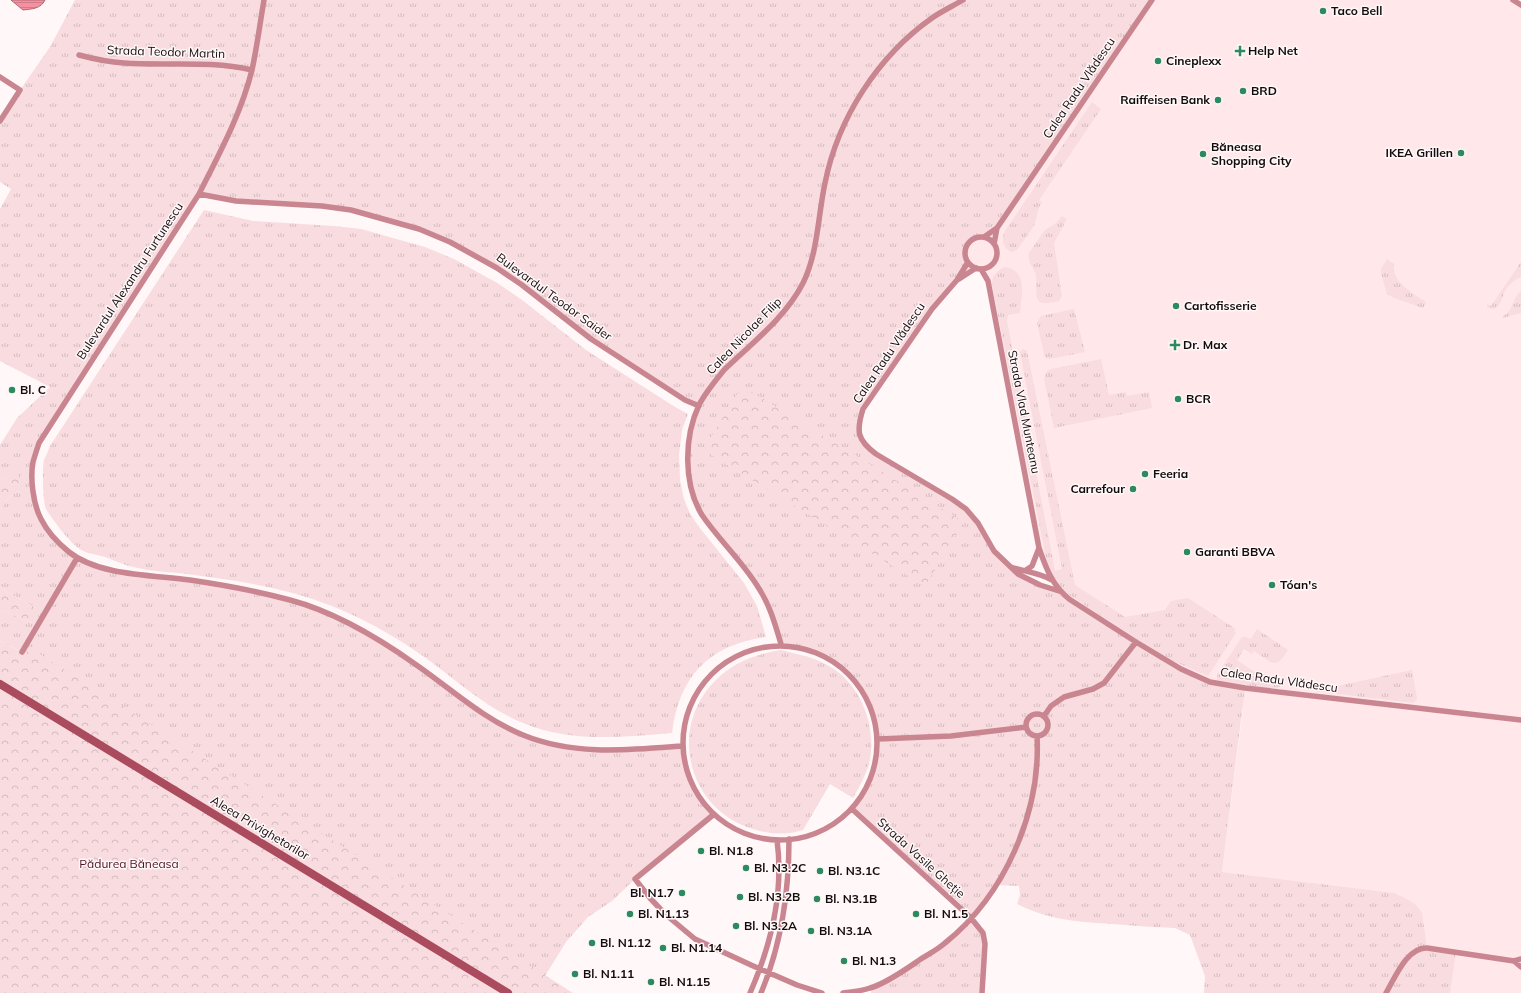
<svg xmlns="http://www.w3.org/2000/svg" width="1521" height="993" font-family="Mulish,sans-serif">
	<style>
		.built { fill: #ffe7ea }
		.grass { fill: url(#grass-tufts) }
		.forest { fill: url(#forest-crowns) }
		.water { fill: url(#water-rules); stroke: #b26874 }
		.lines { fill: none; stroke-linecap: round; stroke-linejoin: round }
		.street { stroke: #c98690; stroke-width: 5.5 }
		.secondary { stroke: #aa4b5e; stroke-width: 8 }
		.poi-dot { fill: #2d895f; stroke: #fff7f8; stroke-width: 1.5 }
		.labels { text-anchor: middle; stroke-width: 3; stroke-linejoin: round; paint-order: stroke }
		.poi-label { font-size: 12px; font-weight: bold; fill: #130c0d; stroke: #fff7f8; text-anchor: start }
		.street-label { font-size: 12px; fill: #130c0d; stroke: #fff7f8 }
		.park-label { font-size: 12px; fill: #501222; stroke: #fff7f8 }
	</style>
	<defs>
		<pattern id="grass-tufts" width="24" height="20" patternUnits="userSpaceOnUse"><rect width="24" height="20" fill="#f8dcdf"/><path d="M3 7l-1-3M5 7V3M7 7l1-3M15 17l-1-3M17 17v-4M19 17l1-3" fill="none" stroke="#d4bcbe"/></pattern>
		<pattern id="forest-crowns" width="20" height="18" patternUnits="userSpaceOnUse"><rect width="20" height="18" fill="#f8dcdf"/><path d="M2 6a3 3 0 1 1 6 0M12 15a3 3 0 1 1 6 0" fill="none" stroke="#d4bcbe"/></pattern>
		<pattern id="water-rules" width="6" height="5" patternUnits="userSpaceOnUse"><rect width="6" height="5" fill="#f690a0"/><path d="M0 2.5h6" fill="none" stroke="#d27b89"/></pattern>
	</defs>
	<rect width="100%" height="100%" fill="#fff7f8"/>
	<path class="built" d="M1152,0h361l8,5v988h-135l15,-98 -6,-2 -173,-21 21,-162 -16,-24 -46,-17 -122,-78 -20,-43 -53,-279 -10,-1 -4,-2 -6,-8 -1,-8 4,-8 5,-4 6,-1 9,2z"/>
	<path class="grass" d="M75,0h1077l-163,239c-19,-9 -32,13 -17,27l-30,30 -79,113 -4,21 6,16 101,63 28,42 24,23 41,17 10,8 127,77 49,12 -23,184 173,21c10,5 22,10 27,20l5,35 29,4 -6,41h-246l1,-17 -15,-41 -15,-7c-20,-1 -41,-2 -62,-4 -34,-2 -65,-4 -96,-20l3,-9 -1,-9 -22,-1 -26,33 12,15 -1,60h-111l1,-5 52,-31 47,-39 -119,-109c39,-46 32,-115 -19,-149 -15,-10 -34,-13 -52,-16l-15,-45 -65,-86 -10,-27 -2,-36 10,-44 -108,-67 -94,-71 -78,-39 -68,-19 -78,-6 -74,-10 -160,249 -7,32 9,44 12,16 24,23 37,13 76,9 102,20 57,23 174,113 49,12 110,-2c2,27 14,49 31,69l-78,64 -23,22 -24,16 -22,25 -21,34 -523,-324 -22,-11v-28l2,-3 30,13 6,-14 -38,-21v-78l9,-13 10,-7v-20l-14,9 -5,2v-36l17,-27 33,-31 -50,-26v-152l11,-20 -11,-7v-67l2,1 48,-69z
		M1092,102l9,7 -62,91 3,2 -3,5 -5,19 -17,24 -6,2c-8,-4 -10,-13 -6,-21z
		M204,210l49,11 81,5 27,3 64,18 29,12 45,25 23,16 64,50 89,57 13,7 -6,16 -3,25 1,25 4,19 6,15 9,13 45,56 13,23 9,31c-57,8 -87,39 -94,96 -50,4 -101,10 -149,-10 -37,-15 -68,-44 -100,-67 -47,-33 -95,-56 -151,-68 -30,-7 -62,-11 -93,-15 -14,-1 -28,-2 -41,-5 -12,-2 -22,-7 -33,-11 -9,-3 -20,-3 -28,-10 -9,-7 -25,-28 -31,-38 -3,-7 -4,-41 -2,-49 2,-4 4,-9 6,-14z
		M1062,216l5,3 -13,24 8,53 -3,5c-29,7 -21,-4 -23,-25 -2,-9 -9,-14 -7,-23l16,-23 11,-7z
		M1387,259l7,5c-3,18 19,29 32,38l-3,6 -29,-10 -7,-4 -6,-21v-4z
		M1521,262v15c-6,2 -11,7 -15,12 -4,7 -6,26 -19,18v-3l4,2z
		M1004,267c25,3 17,28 16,46l-12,2 -1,6 48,250 7,-2 -42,-217 3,-3 4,2 48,234 50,32 40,-7 6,-9 17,-3 48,31 -2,2 2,2 -28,43 -42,-18 -103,-67 -9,-13 -8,-20 -54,-273c-1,-8 5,-14 12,-18z
		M1521,291v22l-18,5v-2c11,-6 9,-18 18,-25z
		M1074,309l11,43 -35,7 -5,-1 -8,-35 4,-7z
		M1101,359l8,36 17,-3 1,4 22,-4 3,16 -98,20 -10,-49 2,-7 5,-3z
		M1257,629l31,21 -7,10 -5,3 -6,-1 -16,-11 -2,3 -8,-5 -7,11 31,21 11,1 2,3 -4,5 -60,-10v-5l25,-38h4l5,2z
		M781,650c16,4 32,7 46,15 33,17 49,59 43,94 -3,14 -10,27 -17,39l-23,-14 -27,46c-18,6 -38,4 -56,-3 -61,-23 -78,-101 -31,-147 18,-18 40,-26 65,-30z
		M1412,670l5,28v2l-4,3 -99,-12z"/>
	<path class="forest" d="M742,386l222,136 -39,64 -222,-136z
		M19,469v21l-10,7 -9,13v-29l5,-2z
		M0,588l38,21 1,5 -4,8 -3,1 -30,-13 -2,3z
		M0,641l22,11 13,-1 538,342h-573z"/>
	<path class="water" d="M11,0h34c-4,9 -14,9 -22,10z"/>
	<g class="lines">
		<path class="street" d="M264,0c-4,23 -7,47 -12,70 -11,44 -33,84 -53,124l-160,249c-2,6 -4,12 -6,19 -3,16 0,42 8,57 6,12 18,25 28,33 30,24 84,23 121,28 34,5 67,11 100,20 45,12 87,37 125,64 35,24 68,55 108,71 51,21 106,15 159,11
			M1513,0l8,5
			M79,55c15,4 29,7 45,8 43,3 85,-3 128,7
			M0,77l20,13 -20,31
			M199,194l37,7 86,5 29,4 68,19 31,13 47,26 25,17 69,54 94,61 14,6
			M984,237l13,-9 155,-228
			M965 253a16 16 0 1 1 32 0a16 16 0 1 1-32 0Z
			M994,244l3,-16
			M968,262l-11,18 -25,29 -69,100c-7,22 -6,31 13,45l76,45 14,10 12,14 16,28 24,23 22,11 19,6
			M981,269l7,12 51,267c7,20 13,37 30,51l67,43 45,27 29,13 35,6 276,32
			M959,279l17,-11
			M1011,567c15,5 26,5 41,13
			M1026,570l6,-4 7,-18
			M781,644c-6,-20 -11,-39 -23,-57 -16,-26 -39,-47 -56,-72 -19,-31 -18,-78 -3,-110 6,-12 16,-24 25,-35 27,-26 62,-53 79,-87 15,-30 15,-68 22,-100 13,-65 53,-127 107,-165 10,-7 21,-12 31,-18
			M683 743a97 97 0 1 1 194 0a97 97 0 1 1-194 0Z
			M22,652l55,-94
			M1026 725a11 11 0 1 1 22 0a11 11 0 1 1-22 0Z
			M1044,716l7,-10 13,-9 29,-8 11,-6 32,-41
			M878,739l73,-3 75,-9
			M852,809l119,109 12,15 2,11 -3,49
			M713,815l-78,64 15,19 15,16 30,25 56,26 46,20 25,8
			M1514,961l7,6
			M750,993c21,-48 34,-101 27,-153
			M761,993c21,-50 28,-100 28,-154
			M843,993c9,-1 18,-2 27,-5 15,-4 35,-18 48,-27 9,-6 19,-11 27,-18 60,-48 96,-131 92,-207
			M1386,993c9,-15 21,-46 41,-45l87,13 7,-2"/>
		<path class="secondary" d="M0,684l508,309"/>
	</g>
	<g class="poi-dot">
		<circle cx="1323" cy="11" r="4"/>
		<path d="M1238 45h4v4h4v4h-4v4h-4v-4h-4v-4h4z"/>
		<circle cx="1158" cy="61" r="4"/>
		<circle cx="1243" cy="91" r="4"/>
		<circle cx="1218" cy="100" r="4"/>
		<circle cx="1461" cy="153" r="4"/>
		<circle cx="1203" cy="154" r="4"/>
		<circle cx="1176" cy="306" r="4"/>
		<path d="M1173 339h4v4h4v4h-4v4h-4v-4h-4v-4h4z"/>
		<circle cx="12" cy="390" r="4"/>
		<circle cx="1178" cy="399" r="4"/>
		<circle cx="1145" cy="474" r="4"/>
		<circle cx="1133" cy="489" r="4"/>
		<circle cx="1187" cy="552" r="4"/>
		<circle cx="1272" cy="585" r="4"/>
		<circle cx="701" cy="851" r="4"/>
		<circle cx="746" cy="868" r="4"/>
		<circle cx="820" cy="871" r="4"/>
		<circle cx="682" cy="893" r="4"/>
		<circle cx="740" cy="897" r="4"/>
		<circle cx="817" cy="899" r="4"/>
		<circle cx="630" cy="914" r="4"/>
		<circle cx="916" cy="914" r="4"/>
		<circle cx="736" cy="926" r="4"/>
		<circle cx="811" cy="931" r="4"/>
		<circle cx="592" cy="943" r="4"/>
		<circle cx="663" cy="948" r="4"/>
		<circle cx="844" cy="961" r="4"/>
		<circle cx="575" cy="974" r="4"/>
		<circle cx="651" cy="982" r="4"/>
	</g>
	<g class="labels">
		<g class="poi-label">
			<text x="1331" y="15">Taco Bell</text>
			<text x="1248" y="55">Help Net</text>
			<text x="1166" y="65">Cineplexx</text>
			<text x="1251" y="95">BRD</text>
			<text x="1210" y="104" text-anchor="end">Raiffeisen Bank</text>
			<text x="1211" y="151">Băneasa<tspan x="1211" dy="14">Shopping City</tspan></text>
			<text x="1453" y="157" text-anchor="end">IKEA Grillen</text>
			<text x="1184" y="310">Cartofisserie</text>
			<text x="1183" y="349">Dr. Max</text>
			<text x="20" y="394">Bl. C</text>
			<text x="1186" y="403">BCR</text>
			<text x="1153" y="478">Feeria</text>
			<text x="1125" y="493" text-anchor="end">Carrefour</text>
			<text x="1195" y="556">Garanti BBVA</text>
			<text x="1280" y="589">Tóan's</text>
			<text x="709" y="855">Bl. N1.8</text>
			<text x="754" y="872">Bl. N3.2C</text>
			<text x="828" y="875">Bl. N3.1C</text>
			<text x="674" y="897" text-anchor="end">Bl. N1.7</text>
			<text x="748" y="901">Bl. N3.2B</text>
			<text x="825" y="903">Bl. N3.1B</text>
			<text x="638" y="918">Bl. N1.13</text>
			<text x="924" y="918">Bl. N1.5</text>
			<text x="744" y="930">Bl. N3.2A</text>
			<text x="819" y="935">Bl. N3.1A</text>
			<text x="600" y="947">Bl. N1.12</text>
			<text x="671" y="952">Bl. N1.14</text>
			<text x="852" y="965">Bl. N1.3</text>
			<text x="583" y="978">Bl. N1.11</text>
			<text x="659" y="986">Bl. N1.15</text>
		</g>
		<g class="street-label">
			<text transform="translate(166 52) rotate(2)" y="4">Strada Teodor Martin</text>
			<text transform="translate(1079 88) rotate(-56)" y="4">Calea Radu Vlădescu</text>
			<text transform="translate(130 281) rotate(-57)" y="4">Bulevardul Alexandru Furtunescu</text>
			<text transform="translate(554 297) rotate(36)" y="4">Bulevardul Teodor Saider</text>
			<text transform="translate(744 336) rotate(-46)" y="4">Calea Nicolae Filip</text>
			<text transform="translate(889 353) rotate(-56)" y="4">Calea Radu Vlădescu</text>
			<text transform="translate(1024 412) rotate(79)" y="4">Strada Vlad Munteanu</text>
			<text transform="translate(1279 680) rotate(8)" y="4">Calea Radu Vlădescu</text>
			<text transform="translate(260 828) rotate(31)" y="4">Aleea Privighetorilor</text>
			<text transform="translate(921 858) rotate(42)" y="4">Strada Vasile Gheție</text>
		</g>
		<g class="park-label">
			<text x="129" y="868">Pădurea Băneasa</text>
		</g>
	</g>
</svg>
